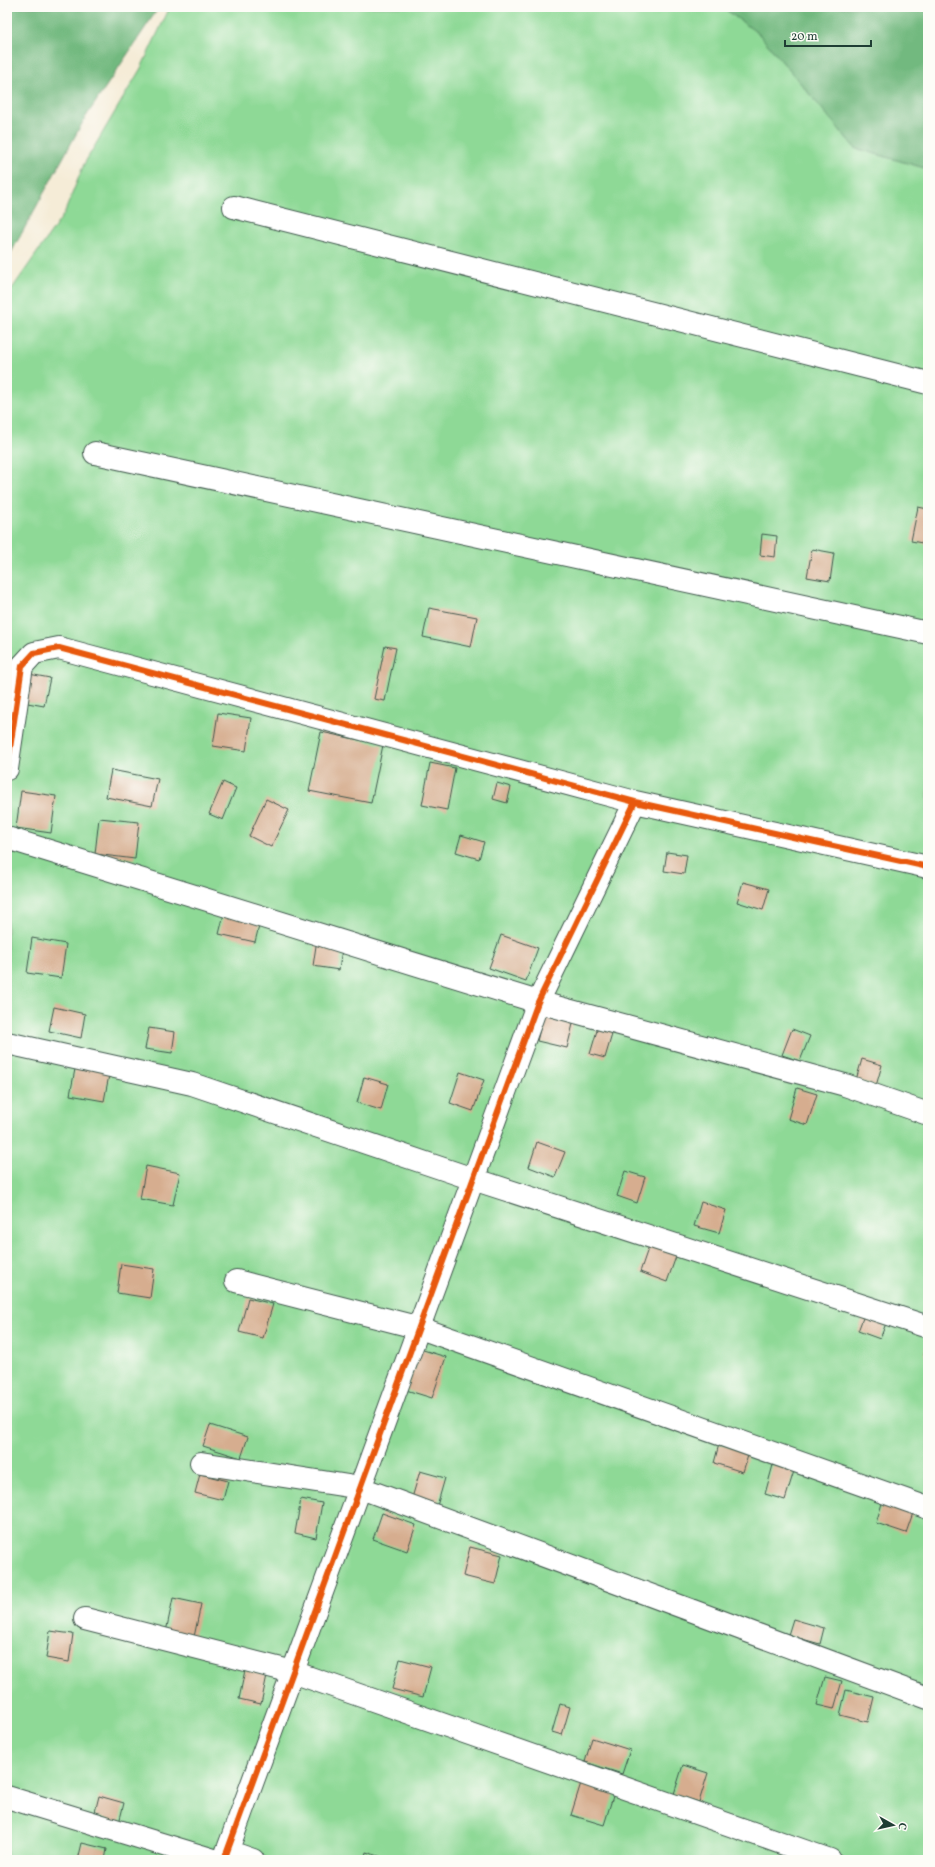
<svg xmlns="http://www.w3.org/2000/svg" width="935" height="1867" font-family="Vollkorn,serif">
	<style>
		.green { fill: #8ed996; stroke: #568b65 }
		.forest { fill: #72b97f; stroke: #487b5a }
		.building { fill: #d6ad8f }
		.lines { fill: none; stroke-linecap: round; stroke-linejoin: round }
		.street-casing { stroke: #3f574c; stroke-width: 24 }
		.street { stroke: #fff; stroke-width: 22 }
		.cycleway-casing { stroke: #fdfcf7; stroke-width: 8 }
		.cycleway { stroke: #e8590c; stroke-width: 6 }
	</style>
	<rect width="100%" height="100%" fill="#fdfcf7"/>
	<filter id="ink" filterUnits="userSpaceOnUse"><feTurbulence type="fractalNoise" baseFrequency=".025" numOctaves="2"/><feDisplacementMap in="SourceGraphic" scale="8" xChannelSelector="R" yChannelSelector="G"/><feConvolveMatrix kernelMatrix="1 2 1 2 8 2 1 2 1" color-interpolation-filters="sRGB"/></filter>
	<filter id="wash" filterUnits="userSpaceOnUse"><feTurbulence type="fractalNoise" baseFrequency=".012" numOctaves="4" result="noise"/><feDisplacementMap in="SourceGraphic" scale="16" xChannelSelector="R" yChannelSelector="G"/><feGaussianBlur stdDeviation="0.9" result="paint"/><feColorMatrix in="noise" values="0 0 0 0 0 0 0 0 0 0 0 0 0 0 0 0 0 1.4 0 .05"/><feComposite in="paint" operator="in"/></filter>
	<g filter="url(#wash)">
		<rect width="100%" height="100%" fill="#f5ecd7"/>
		<path class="green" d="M170,7h552l37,27 96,114 73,21v1691h-921v-1564l57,-82 20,-50 57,-96z"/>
		<path class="forest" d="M7,7h152l-74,111 -78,142z
			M722,7h206v162l-73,-21 -96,-114z"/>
		<g id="blocks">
			<path class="building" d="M918,507l10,2v35l-17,-3z
				M762,534l15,2 -2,21 -15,-2z
				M812,549l22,4 -4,28 -23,-4z
				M429,608l48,9 -6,30 -48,-10z
				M385,646l11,2 -11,53 -11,-2z
				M29,674l21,4 -6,28 -22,-4z
				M218,713l33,5 -5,33 -33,-5z
				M321,732l62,13 -12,58 -62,-12z
				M430,763l25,5 -8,42 -25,-5z
				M111,770l47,9 -6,27 -46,-9z
				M223,782l13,6 -13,32 -14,-6z
				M497,783l14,4 -4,16 -14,-4z
				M21,791l35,5 -5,37 -35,-5z
				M266,799l23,11 -18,37 -22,-11z
				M99,818l40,4 -4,37 -40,-5z
				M461,835l23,7 -5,17 -23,-7z
				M667,852l20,3 -3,19 -20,-3z
				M743,882l26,7 -6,21 -26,-8z
				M224,914l36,8 -5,20 -36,-8z
				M501,935l37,13 -12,33 -37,-13z
				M32,938l34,6 -5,34 -34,-5z
				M317,939l26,3 -4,28 -26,-4z
				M54,1007l31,7 -4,24 -32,-7z
				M544,1013l30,7 -7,28 -30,-7z
				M598,1027l15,4 -8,27 -15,-4z
				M149,1028l26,4 -3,21 -27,-4z
				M792,1029l18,7 -10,25 -18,-6z
				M862,1059l20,6 -6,21 -20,-6z
				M76,1064l34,6 -6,31 -34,-6z
				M460,1072l24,8 -11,31 -23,-8z
				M364,1077l24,7 -7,26 -24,-7z
				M797,1088l20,6 -10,31 -19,-6z
				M537,1142l28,10 -10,25 -26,-10z
				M146,1166l34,7 -7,32 -33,-6z
				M625,1171l20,6 -8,26 -20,-7z
				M701,1202l25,8 -7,23 -25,-7z
				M651,1240l27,11 -11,31 -27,-10z
				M121,1264l33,5 -4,29 -33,-5z
				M248,1298l25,6 -10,34 -24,-6z
				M866,1310l22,8 -8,21 -22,-8z
				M927,1341h1v15l-4,-1z
				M420,1349l26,8 -14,41 -26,-8z
				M210,1425l38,12 -7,21 -38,-12z
				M719,1444l30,8 -6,20 -29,-9z
				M773,1465l21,6 -9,29 -20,-6z
				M420,1471l25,7 -8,28 -25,-8z
				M200,1474l28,7 -5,19 -28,-7z
				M301,1499l21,4 -6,35 -21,-5z
				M883,1500l31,10 -8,23 -30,-10z
				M382,1513l34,12 -9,26 -34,-12z
				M470,1547l32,8 -7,29 -32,-8z
				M173,1598l28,6 -7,33 -28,-5z
				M793,1619l31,9 -4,16 -32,-9z
				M50,1631l23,3 -4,28 -23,-4z
				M400,1659l31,8 -8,30 -31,-8z
				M245,1670l22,5 -6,29 -22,-5z
				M825,1677l17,4 -8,28 -17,-4z
				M846,1690l28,7 -6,25 -28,-7z
				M560,1704l10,3 -8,28 -10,-3z
				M592,1738l38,12 -8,24 -37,-12z
				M683,1765l25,8 -9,29 -25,-8z
				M581,1783l33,10 -10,32 -33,-10z
				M99,1796l25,7 -5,20 -25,-7z
				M82,1843l25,6 -2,11h-27z
				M366,1852l26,8h-28z"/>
		</g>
	</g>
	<g filter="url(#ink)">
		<use href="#blocks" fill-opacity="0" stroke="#3f574c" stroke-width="1"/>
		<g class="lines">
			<g class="street-casing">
				<path id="street" d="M234,207l694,176
					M95,453l833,180
					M7,769l15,-103 12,-13 25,-5 576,154 293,65
					M7,838l531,164 307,83 83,29
					M7,1043l185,41 281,95 455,148
					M236,1281l184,47 508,180
					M201,1463l160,25 567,210
					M85,1619l208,53 537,188
					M7,1797l207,63
					M227,1851l26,9
					M224,1860l314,-858 97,-200"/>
			</g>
			<use href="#street" class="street"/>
			<g class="cycleway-casing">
				<path id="cycleway" d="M7,769l15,-103 12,-13 25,-5 576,154 293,65
					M224,1860l314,-858 97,-200"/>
			</g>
			<use href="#cycleway" class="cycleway"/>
		</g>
	</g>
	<rect width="935" height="1867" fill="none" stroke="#fdfcf7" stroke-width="24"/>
	<g transform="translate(893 1825) rotate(98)" stroke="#fdfcf7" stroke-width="3" paint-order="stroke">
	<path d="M0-3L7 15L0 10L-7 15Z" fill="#1f3d34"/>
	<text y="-6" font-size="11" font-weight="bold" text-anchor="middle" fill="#1f3d34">С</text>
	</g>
	<path d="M785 40v6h86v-6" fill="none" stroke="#1f3d34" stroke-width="2"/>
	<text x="791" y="40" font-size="12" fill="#1f3d34" stroke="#fdfcf7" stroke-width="3" paint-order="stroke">20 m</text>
</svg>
